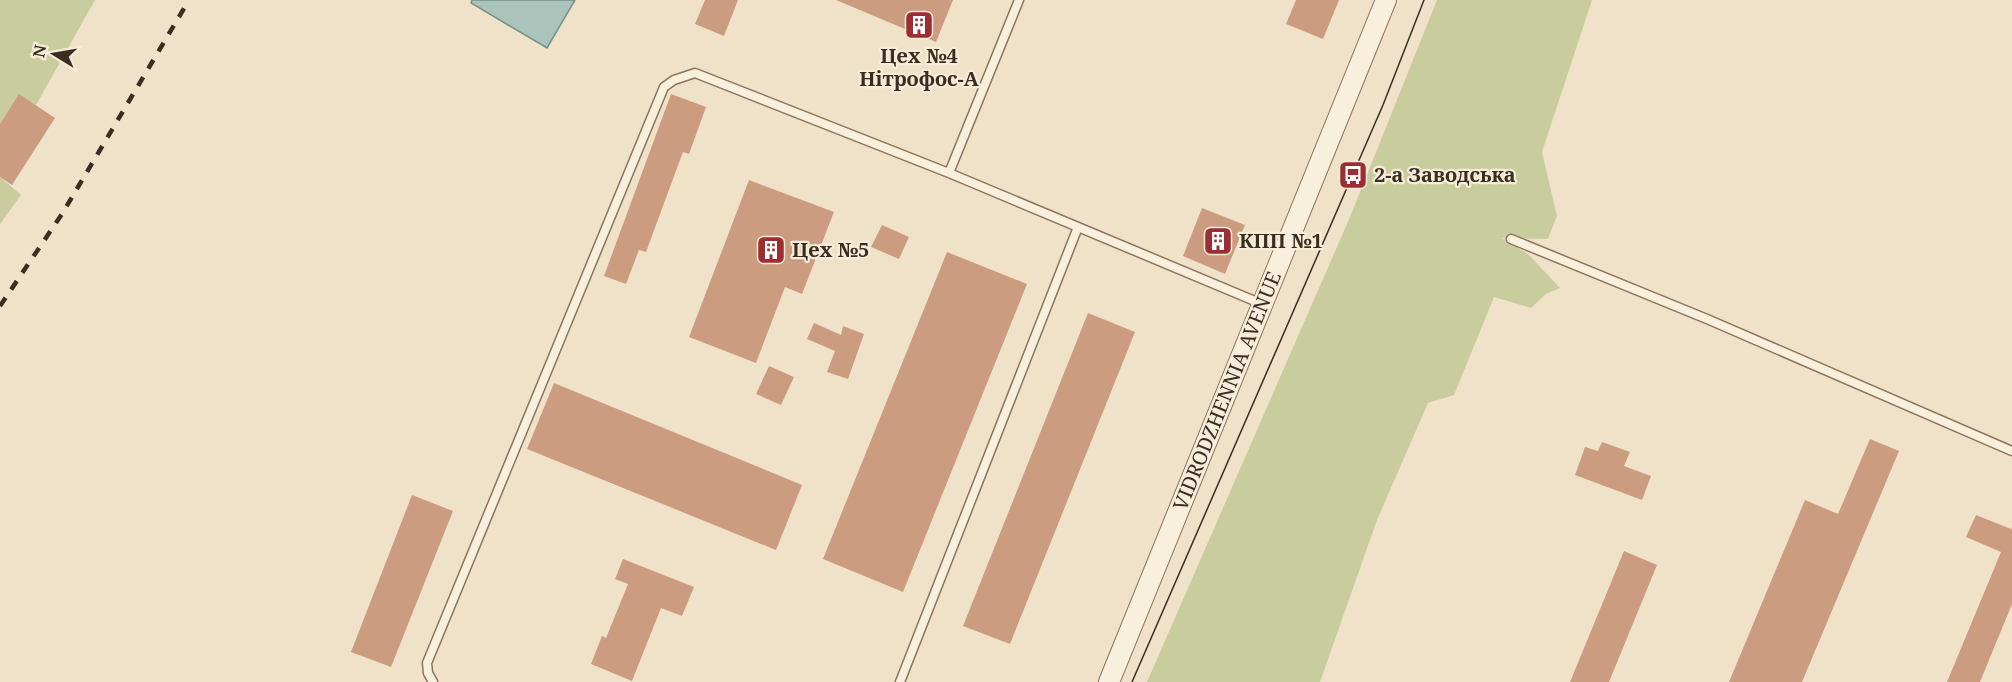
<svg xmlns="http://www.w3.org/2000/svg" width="2012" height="682" font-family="'Noto Serif',serif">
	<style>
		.green { fill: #c9cd9d }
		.water { fill: #aac3bb; stroke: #709288; stroke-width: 1.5 }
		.building { fill: #cc9c80 }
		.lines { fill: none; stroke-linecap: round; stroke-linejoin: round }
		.service-casing { stroke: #8b745e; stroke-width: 11 }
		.tertiary-casing { stroke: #8b745e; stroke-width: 22 }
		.service { stroke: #f9efdd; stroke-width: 8 }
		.tertiary { stroke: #f9efdd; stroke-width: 20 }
		.tram { stroke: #3c2d21; stroke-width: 1.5 }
		.rail { stroke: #3c2d21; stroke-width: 4.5; stroke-dasharray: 10 10; stroke-linecap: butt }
		.labels { text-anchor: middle; stroke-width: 4.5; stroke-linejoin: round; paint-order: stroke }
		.poi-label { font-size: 20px; font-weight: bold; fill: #3c2d21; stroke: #f6ecd9; text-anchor: start }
		.street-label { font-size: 20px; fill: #3c2d21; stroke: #f6ecd9 }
	</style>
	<rect width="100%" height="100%" fill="#efe2c9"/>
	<path class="green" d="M0,0h95l-59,105 -17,-10 -19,29z
		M1437,0h155l-50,152 15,64 -9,23 -46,-1 27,17 31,33 -14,6 -15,14 -37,-11 -40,98 -26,8 -51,117 -57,162h-173l203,-465z
		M0,177l21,18 -21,29z"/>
	<path class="water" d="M472,0h103l-28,48 -76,-45z"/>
	<path class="building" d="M705,0h33l-14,36 -29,-12z
		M836,0h117l-17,42z
		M1296,0h43l-16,39 -37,-15z
		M19,94l36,24 -43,67 -12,-8v-53z
		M671,94l35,13 -17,47 -6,-2 -37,100 -7,-2 -13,34 -22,-8z
		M749,180l85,32 -32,82 -17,-7 -29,76 -67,-26z
		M1202,208l43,17 -20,49 -42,-18z
		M882,225l27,12 -10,22 -28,-12z
		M947,252l80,32 -124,308 -80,-33z
		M1088,313l47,19 -125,312 -47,-18z
		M814,323l27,12 2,-9 21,8 -16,45 -21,-7 8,-21 -28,-12z
		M769,366l25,11 -13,28 -25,-11z
		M554,383l248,102 -26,65 -249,-101z
		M1870,439l29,12 -97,231h-73l76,-182 33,14z
		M1602,442l28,10 -6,14 27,10 -9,24 -67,-25 10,-28 13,4z
		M412,495l41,16 -62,156 -40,-15z
		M1976,515l35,14 1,-2v77l-32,78h-33l54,-130 -35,-15z
		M1624,551l33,14 -48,117h-39z
		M623,559l71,28 -12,29 -21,-8 -29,73 -41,-17 11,-28 4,2 22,-54 -13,-5z"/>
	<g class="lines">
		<g class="service-casing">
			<path id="service" d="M949,173l70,-173
				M1511,239l196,80 305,132
				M433,682l-5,-9 -1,-10 237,-576 10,-7 21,-7 254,100 313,131
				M900,682l178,-455"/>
		</g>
		<g class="tertiary-casing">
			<path id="tertiary" d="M1109,682l277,-682"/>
		</g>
		<use href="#service" class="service"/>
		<use href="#tertiary" class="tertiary"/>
		<path class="tram" d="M1132,682l251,-577 41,-105"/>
		<path class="rail" d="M0,306l62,-92 127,-214"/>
	</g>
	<defs>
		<g id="building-square" transform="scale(1.5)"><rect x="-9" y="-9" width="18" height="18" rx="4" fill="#9a2e33" stroke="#f6ecd9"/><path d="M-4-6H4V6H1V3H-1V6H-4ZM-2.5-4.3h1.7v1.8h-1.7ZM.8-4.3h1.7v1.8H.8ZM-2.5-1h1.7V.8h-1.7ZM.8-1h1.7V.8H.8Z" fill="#fff"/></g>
		<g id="bus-square" transform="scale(1.5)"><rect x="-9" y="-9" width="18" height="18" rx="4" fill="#9a2e33" stroke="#f6ecd9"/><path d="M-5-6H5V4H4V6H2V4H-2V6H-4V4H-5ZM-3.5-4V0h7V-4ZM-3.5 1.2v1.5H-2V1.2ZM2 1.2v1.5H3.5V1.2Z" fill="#fff"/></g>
	</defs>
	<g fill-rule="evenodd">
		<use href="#building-square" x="919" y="25"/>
		<use href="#bus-square" x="1353" y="175"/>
		<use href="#building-square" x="1218" y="241"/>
		<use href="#building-square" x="771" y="250"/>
	</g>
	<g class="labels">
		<g class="poi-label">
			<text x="919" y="63" text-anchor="middle">Цех №4<tspan x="919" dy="23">Нітрофос-А</tspan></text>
			<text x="1374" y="182">2-а Заводська</text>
			<text x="1239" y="248">КПП №1</text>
			<text x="792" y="257">Цех №5</text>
		</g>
		<g class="street-label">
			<text transform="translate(1227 391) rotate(-68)" y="7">VIDRODZHENNIA AVENUE</text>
		</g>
	</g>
	<g transform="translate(54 54) rotate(281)" stroke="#f6ecd9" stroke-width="4.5" paint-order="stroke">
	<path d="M0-4.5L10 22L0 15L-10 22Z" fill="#3c2d21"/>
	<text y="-9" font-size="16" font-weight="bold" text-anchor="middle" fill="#3c2d21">N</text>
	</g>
</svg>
